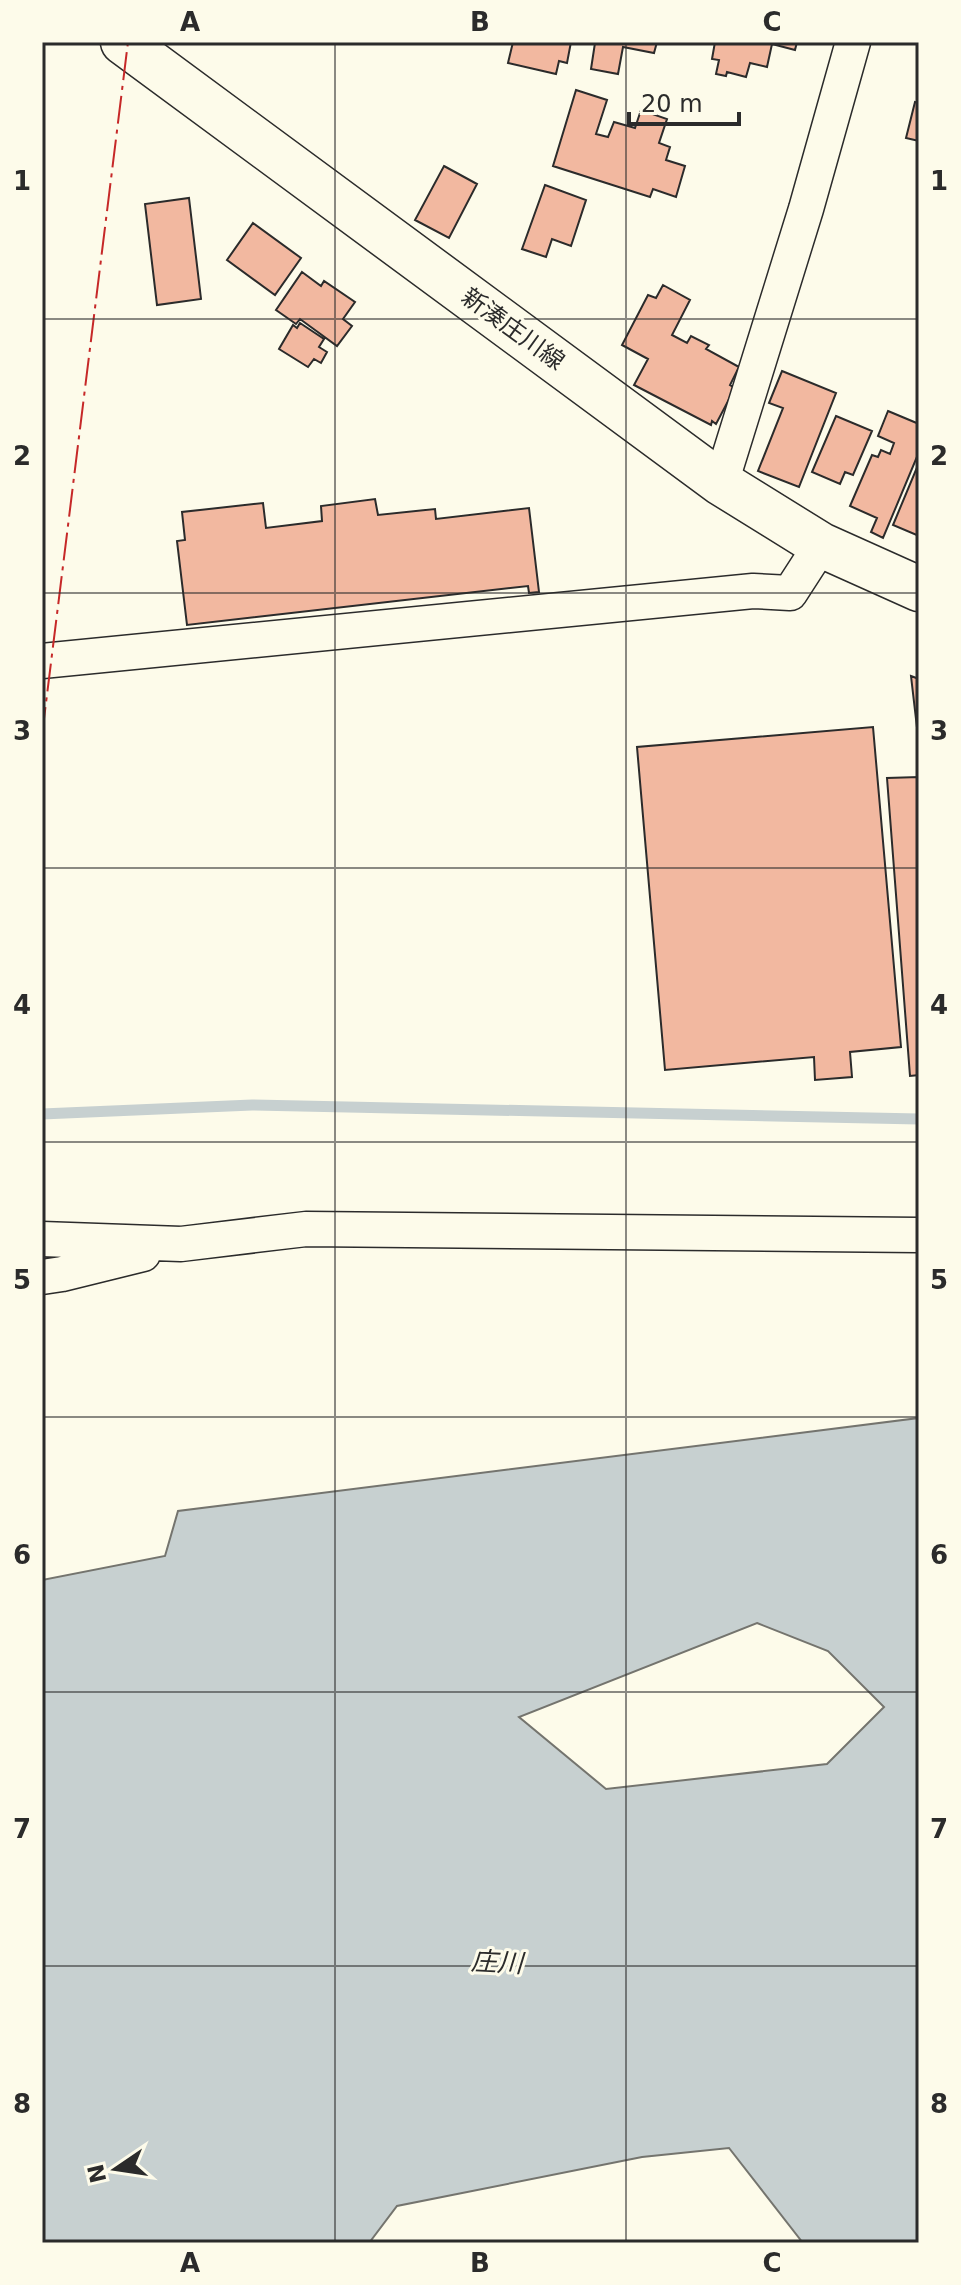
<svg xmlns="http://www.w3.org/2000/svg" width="961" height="2285" font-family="'DejaVu Sans','Noto Sans JP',sans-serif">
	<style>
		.water { fill: #c7d0d0; stroke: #74746e; stroke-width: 2; fill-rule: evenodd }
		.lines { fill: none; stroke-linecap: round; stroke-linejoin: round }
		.stream { stroke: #c7d0d0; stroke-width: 11 }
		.building { fill: #f2b8a0; stroke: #2b2b2b; stroke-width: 2 }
		.minor-casing { stroke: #2b2b2b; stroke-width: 37 }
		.primary-casing { stroke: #2b2b2b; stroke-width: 47 }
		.minor { stroke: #fdfbea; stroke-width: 34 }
		.primary { stroke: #fdfbea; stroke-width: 44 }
		.power { stroke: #c62828; stroke-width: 2; stroke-dasharray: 28 6 4 6; stroke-linecap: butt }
		.grid { fill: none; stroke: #2b2b2b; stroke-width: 2; stroke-opacity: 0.55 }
		.labels { text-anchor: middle; stroke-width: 6; stroke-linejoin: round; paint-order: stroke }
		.street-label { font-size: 24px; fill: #2b2b2b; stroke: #fdfbea }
		.water-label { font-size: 26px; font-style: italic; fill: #2b2b2b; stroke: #fdfbea }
		.neatline { fill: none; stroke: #2b2b2b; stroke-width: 3 }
		.grid-label { font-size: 26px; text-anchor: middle; font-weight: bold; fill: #2b2b2b }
	</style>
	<rect width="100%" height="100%" fill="#fdfbea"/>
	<path class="water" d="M919,1418v825h-116l-74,-95 -87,9 -245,49 -28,37h-327v-663l123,-24 13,-45zM757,1623l71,28 56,56 -57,57 -221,25 -87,-72z"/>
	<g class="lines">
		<path class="stream" d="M42,1114l210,-9 667,14"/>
	</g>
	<path class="building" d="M513,42h58l-4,21 -8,-2 -3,13 -48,-11z
		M591,42h66l-3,11 -31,-6 -5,27 -27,-5 4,-26z
		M715,42h82l-2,8 -23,-6 -5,23 -17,-4 -4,14 -19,-5 -1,4 -10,-2 3,-14 -7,-1z
		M576,90l31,10 -11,34 12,3 6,-15 21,6 6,-18 26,9 -8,24 11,4 -4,13 19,6 -9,31 -23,-8 -3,8 -97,-31z
		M915,102l4,1v38l-13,-3z
		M444,166l33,18 -28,54 -34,-18z
		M545,185l41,15 -15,46 -19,-7 -6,18 -24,-8z
		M189,198l12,101 -44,6 -12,-101z
		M253,223l48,35 -26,37 -48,-35z
		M302,272l19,14 3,-5 31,21 -12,17 9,7 -15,20 -37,-27 -4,5 -20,-14z
		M663,285l27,15 -18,35 15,8 4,-7 18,9 -3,4 33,18 -9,18 5,3 -19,36 -4,-3 -1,4 -77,-40 14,-26 -26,-14 26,-50 8,3z
		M300,323l24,16 -5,8 8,5 -6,11 -7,-4 -6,8 -29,-18 14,-24 4,3z
		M782,371l54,22 -37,94 -41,-16 25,-63 -14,-5z
		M888,411l31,13v28l-36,86 -12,-6 6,-14 -27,-12 22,-51 6,2 3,-7 9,4 4,-11 -16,-7z
		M836,416l36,15 -19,44 -8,-3 -5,12 -28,-12z
		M918,465h1v71l-26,-11z
		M375,499l3,16 57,-6 1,10 93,-11 10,84 -10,1 -1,-7 -341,39 -10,-84 8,-1 -3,-28 81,-9 3,25 56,-7 -1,-15z
		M911,676l8,3v66z
		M873,727l28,320 -51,5 2,25 -37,3 -1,-23 -149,13 -28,-323z
		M919,777v298l-9,1 -23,-298z"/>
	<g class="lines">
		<g class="minor-casing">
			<path id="minor" d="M721,483l85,-274 47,-167
				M42,661l711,-70 37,2 31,-48
				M42,1239l139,5 125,-15 613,6
				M42,1277l20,-3 81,-20"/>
		</g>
		<g class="primary-casing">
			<path id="primary" d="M123,42l598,441 100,62 98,44"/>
		</g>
		<use href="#minor" class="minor"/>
		<use href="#primary" class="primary"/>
		<path class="power" d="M42,735l86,-693"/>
	</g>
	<path class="grid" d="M335,42v2201M626,42v2201M42,319h877M42,593h877M42,868h877M42,1142h877M42,1417h877M42,1692h877M42,1966h877"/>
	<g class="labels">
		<g class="street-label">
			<text transform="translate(513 329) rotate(36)" y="8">新湊庄川線</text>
		</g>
		<g class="water-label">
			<text transform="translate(497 1962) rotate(3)" y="9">庄川</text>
		</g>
	</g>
	<rect width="961" height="2285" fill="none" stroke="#fdfbea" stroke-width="88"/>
	<g transform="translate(116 2169) rotate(257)" stroke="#fdfbea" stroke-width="6" paint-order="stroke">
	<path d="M0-6L14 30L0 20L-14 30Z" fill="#2b2b2b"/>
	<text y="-12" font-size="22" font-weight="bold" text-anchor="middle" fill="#2b2b2b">N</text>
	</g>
	<path d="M629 112v12h110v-12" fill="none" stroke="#2b2b2b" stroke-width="4"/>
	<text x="641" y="112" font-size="24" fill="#2b2b2b" stroke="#fdfbea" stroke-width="6" paint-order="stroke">20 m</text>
	<rect x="44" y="44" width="873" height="2197" class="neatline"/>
	<g class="grid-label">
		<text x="190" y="31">A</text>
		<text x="480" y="31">B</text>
		<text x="772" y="31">C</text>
		<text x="22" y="190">1</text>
		<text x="939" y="190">1</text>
		<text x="22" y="465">2</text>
		<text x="939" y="465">2</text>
		<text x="22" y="740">3</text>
		<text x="939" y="740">3</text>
		<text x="22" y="1014">4</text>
		<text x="939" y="1014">4</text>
		<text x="22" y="1289">5</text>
		<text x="939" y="1289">5</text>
		<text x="22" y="1564">6</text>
		<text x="939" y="1564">6</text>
		<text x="22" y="1838">7</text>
		<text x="939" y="1838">7</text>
		<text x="22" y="2113">8</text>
		<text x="939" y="2113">8</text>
		<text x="190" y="2272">A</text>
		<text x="480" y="2272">B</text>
		<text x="772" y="2272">C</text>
	</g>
</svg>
